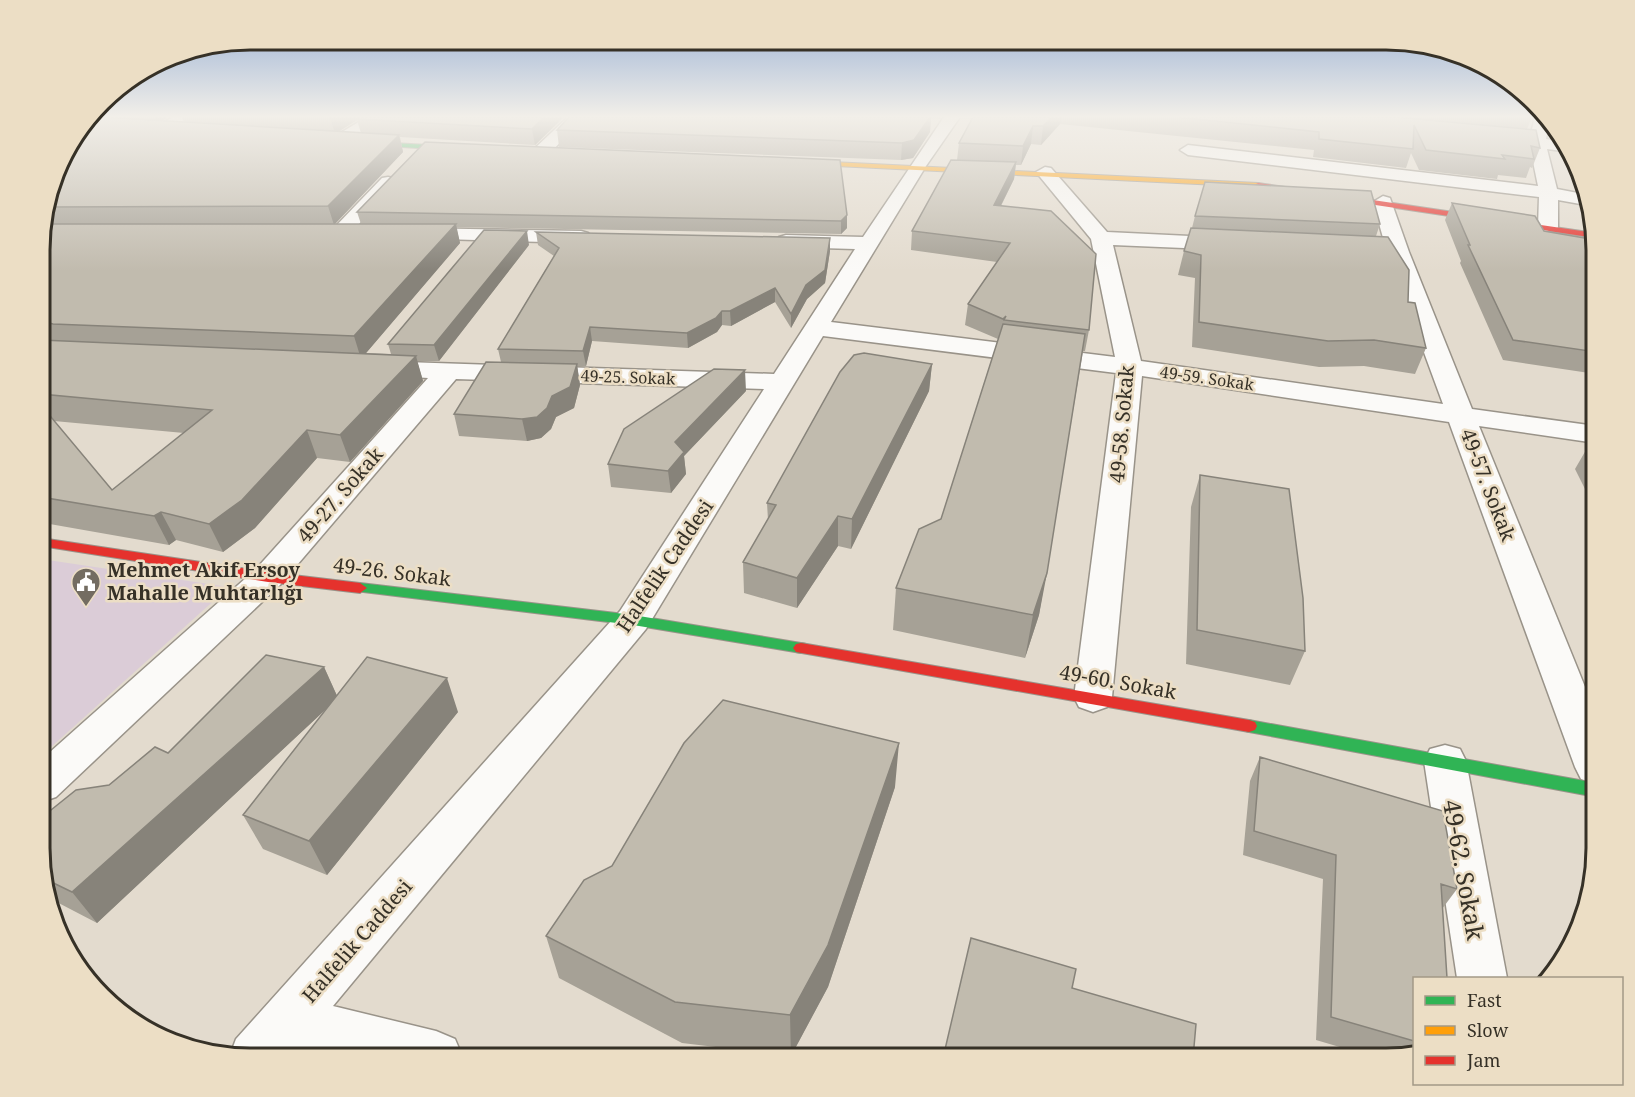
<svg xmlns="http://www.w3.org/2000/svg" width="1635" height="1097" font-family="'Noto Serif',serif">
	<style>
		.green { fill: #dbccd7 }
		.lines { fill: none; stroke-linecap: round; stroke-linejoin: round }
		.street-casing { stroke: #999389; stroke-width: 3 }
		.fast-casing { stroke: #999389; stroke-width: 2 }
		.slow-casing { stroke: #999389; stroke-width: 2 }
		.jam-casing { stroke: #999389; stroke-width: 2 }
		.street { fill: #fbfaf8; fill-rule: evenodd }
		.fast { fill: #30b455; fill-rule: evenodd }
		.slow { fill: #ff9f0a; fill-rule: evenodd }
		.jam { fill: #e5322d; fill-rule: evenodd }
		.wall { fill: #a6a196; fill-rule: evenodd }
		.shaded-wall { fill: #87837a }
		.building { fill: #c1bbae; stroke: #87837a; stroke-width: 1.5 }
		.labels { text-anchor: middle; stroke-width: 5; stroke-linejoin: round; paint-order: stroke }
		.far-street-label { font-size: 16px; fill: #363127; stroke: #ecdec5 }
		.street-label { font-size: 20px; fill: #363127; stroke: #ecdec5 }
		.poi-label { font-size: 20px; font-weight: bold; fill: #363127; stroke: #ecdec5; text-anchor: start }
		.near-street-label { font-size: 24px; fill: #363127; stroke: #ecdec5 }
		.rim { fill: none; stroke: #363127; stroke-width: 3 }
	</style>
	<rect width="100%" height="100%" fill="#e3dbce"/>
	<path class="green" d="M41,559l188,28 -188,169z"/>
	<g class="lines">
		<g class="street-casing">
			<path id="street" d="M173,117h22l-35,18h-12l-2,-3z
				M367,117h20l-46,28h-12l-2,-4z
				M568,117h17l-39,40h-12l-3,-4 3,-4z
				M944,117h16l-34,49 -95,156 284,35 -24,-118 -55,-67 9,-5 6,1 56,64 124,6 7,2 3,4 -3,4 -7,2 -118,-5 28,116 302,43 -56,-152 -14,-50 10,-6 7,2 19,54 63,157 124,17v17l-117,-17 117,288v70l-15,-5 -6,-12 -126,-345 -307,-46 -30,321 -5,10 -14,5 -14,-5 -5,-10 42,-324 -293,-37 -177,293 -313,377 103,25 19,8 8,19h-132l-34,-9 -7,9h-41l-19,-3 6,-16 384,-428 144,-222 -308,-10 -176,206 -224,212 -15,5v-42l215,-191 172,-191 -62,-4 -4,-5 4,-5 9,-3 399,13 81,-125 -69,-2 -7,-2 -3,-4 3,-4 7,-2 77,2z
				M1535,117h8l6,7 -3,15 19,3 5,10 -23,-3 10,40 26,5 3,11 -28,-5v27l-3,4h-14l-3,-4 1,-30 -351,-42 -8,-5 8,-5 350,41 -8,-39 -36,-4 -8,-5 8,-5 36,4z
				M388,177l6,1 3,4 -3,4 -47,51h-14l-3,-4 3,-4 49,-51z
				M414,228l167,3 7,2 3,4 -3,4 -7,2 -174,-5 -3,-4 3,-4z
				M1445,745l15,4 6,12 41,217h-50l-33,-217 6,-12z"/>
		</g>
		<g class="fast-casing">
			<path id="fast" d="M357,141l108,6 3,2 -3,2 -110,-7z
				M360,583l273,32 168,28 5,1 3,4 -3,4 -5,1 -168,-28 -278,-34 -2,-3 2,-3z
				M1249,720l347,63v14l-347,-65 -6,-2 -2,-4 2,-4z"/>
		</g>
		<g class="slow-casing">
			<path id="slow" d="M792,160l466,23 4,2 -4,2 -463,-23 -4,-2z"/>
		</g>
		<g class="jam-casing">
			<path id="jam" d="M1258,183l337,50 1,5 -341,-51 -1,-2z
				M41,538l227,34 92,11 7,5 -7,5 -92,-11 -227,-36z
				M801,643l448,77 6,2 2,4 -2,4 -6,2 -453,-80 -3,-4 3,-4z"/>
		</g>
		<use href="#street" class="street"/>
		<use href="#fast" class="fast"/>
		<use href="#slow" class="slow"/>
		<use href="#jam" class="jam"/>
	</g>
	<path class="wall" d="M90,117h78l-7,4 23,1 -2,-5h382l-29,28 -135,-8 3,15 -68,72h26l-4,-12 483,-52 7,68 -6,6 -385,-7 4,16 -94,110 25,1 -3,-10 141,-99 -90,116h-22l6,20 -73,81 -33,-4 -62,70 -32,24 -47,-12 -7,5 -125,-22 -3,2v-303l20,-66 34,-36h-7zM357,120l4,13 -22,-2zM54,421l130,12 -72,57z
		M569,117h372l-1,2 -9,-1 -1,14 -17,26 -12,2 -342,-13 -2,-17z
		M973,117h559l-5,12 13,19 -8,20 -2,-1 -4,11 -28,-3 -1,4 -78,-9 -8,-17 -5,15 -93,-11 1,-7 -254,-26 -19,21 -10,-1 -10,21h-5l-2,14 -13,27 88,124 -4,21h-2l-44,264 -14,43 -132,-28 3,-42 45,-69 57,-180 -33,-14 3,-21 29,-42 -86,-12 1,-19 45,-71 2,-17z
		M1576,169l2,10 -6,-1z
		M1452,203l92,28 52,9v134l-93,-14 -43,-97 1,-2 -16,-41z
		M1195,216l185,8 -4,12 32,66 18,46 -11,26 -51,-8 -45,1 -127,-20 3,-69 -17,-3 6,-24 8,-23z
		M536,232l294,19 -5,32 -18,16 -16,29 -16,-26 -44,24 -9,-1 -5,7 -29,16 -96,-7 -6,25h-9l3,19 -6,23 -18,9 -5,12 -10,9 -14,3 -68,-5 -5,-22 47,-52 -3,-13 56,-93 -16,-11z
		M932,364l-3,27 -78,158 -13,-3 -41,62 -53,-15 -1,-31 25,-42 -1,-17z
		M746,391l-62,65 2,18 -15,19 -60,-6 -3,-23z
		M1593,438h3v73l-21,-42z
		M1200,475l105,176 -15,34 -104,-21 5,-157z
		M324,667l13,29 121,16 -131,163 -64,-26 -20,-34 85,-108 -231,216 -48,-25 -8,-23 68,-90z
		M1260,757l197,132 -15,20 -28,69v75l-15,5h-22l-61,-18 7,-161 -80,-24 7,-74z
		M895,787l-67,200 -37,69 -109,-13 -123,-65 -13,-42z"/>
	<path class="shaded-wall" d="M155,117h13l-10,6z
		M330,117h32l-5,2v1l-22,14z
		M544,117h20l-29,28 -3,-16z
		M930,117h1l-1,15 -17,26 -12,2 1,-17z
		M1052,117h9l-1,7 -19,21 2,-19z
		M1033,126l-2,18 -10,21 2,-19z
		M399,135l4,17 -69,73 -6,-19z
		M1016,162l-2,17 -22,44 2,-18z
		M847,215v13l-6,6v-13z
		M456,224l4,19 -99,116 -7,-23z
		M527,231l2,14 -90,116 -5,-16z
		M830,238v13l-5,32 -18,16 -16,29v-14z
		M775,288v14l-44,24 -1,-15z
		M722,311v14l-5,7 -29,16 -1,-15z
		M590,327l2,14 -6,25 -3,-15z
		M416,356l7,25 -73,81 -10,-27z
		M577,364l3,21 -6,23 -18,9 -5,12 -10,9 -14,3 -5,-22 30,-23z
		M932,364l-3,27 -78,158 1,-30z
		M745,370l1,21 -62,65 2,18 -15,19 -3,-22 7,-29z
		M307,430l10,28 -62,70 -32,24 -14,-28z
		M161,512l15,28 -7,5 -15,-29z
		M838,516v30l-41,62v-30z
		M41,517l3,6 -3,2z
		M1047,573l-8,42 -14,43 8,-43z
		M324,667l14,31 -241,225 -25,-31z
		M447,678l11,34 -131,163 -18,-34z
		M899,743l-4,44 -67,200 -37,69 -1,-41z"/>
	<path class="building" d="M101,117l298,18 -71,71 -283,1 16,-51 23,-30z
		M359,117h185l-12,12 -175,-10z
		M569,117h361l-16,23 -12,3 -345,-13z
		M973,117h79l-9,9h-10l-10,20 -64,-3z
		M1177,117h217l142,13 4,18 -9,-2 3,13 -32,-4 3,4 -79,-9 -12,-25 -1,24 -94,-10v-7z
		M425,142l415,18 7,55 -6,6 -484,-9z
		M951,160l65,2 -22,43 57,6 45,43 -7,76 -85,-10 2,-4 -3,3 -35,-15 42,-61 -98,-12z
		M1205,182l166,9 9,33 -185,-8z
		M1452,203l83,13 9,15 52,9v112l-83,-12 -45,-95h2z
		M41,224h415l-102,112 -301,-12 -12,-3z
		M1191,228l197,9 21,33 -1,32 7,1 11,45 -52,-8 -46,1 -129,-19 2,-67 -17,-4z
		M484,230l43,1 -93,114 -46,-1z
		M536,232l294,6 -5,32 -19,15 -15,29 -16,-26 -45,23h-8l-6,7 -29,15 -97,-6 -7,24 -85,-2 61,-101z
		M1003,324l82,10 -38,239 -14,42 -137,-27 23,-59 22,-10z
		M41,340l375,16 -76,79 -33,-5 -65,70 -33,24 -48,-12 -7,4 -113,-19v-92l71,85 100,-80 -171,-16z
		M864,353l68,11 -80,155 -14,-3 -41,62 -54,-16 33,-57 -9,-2 73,-131 14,-17z
		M486,362l91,2 -7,23 -18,9 -5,12 -10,9 -15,2 -68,-5z
		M714,369l31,1 -70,72 9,10 -16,19 -60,-7 16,-35z
		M1200,475l89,14 14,109 2,53 -108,-21z
		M266,655l58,12 -252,225 -31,-15v-59l35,-28 33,-5 46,-38 13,6z
		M367,657l80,21 -138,163 -66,-26z
		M723,700l176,43 -71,202 -38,70 -115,-13 -129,-66 38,-56 28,-14 72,-123z
		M1260,757l183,54 14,78 -16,-5 6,94h-33v63l-83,-24 5,-162 -82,-24z
		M971,938l105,31 -4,19 124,36 -3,34h-250z"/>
	<linearGradient id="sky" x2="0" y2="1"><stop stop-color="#91abd2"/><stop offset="0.43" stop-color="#f2efe9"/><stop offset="1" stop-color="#f2efe9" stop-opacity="0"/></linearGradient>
	<rect width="1635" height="271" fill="url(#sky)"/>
	<defs>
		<g id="civic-pin" transform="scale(1.5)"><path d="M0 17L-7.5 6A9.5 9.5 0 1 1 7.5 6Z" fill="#736c61" stroke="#ecdec5"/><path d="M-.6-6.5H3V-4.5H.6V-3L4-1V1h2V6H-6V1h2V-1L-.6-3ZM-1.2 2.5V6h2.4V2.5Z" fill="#fff"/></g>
	</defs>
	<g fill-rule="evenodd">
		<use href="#civic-pin" x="86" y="582"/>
	</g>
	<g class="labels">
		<g class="far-street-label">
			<text transform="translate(628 377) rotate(2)" y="6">49-25. Sokak</text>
			<text transform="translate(1207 378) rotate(8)" y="6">49-59. Sokak</text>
		</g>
		<g class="street-label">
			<text transform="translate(1122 424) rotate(-85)" y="7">49-58. Sokak</text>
			<text transform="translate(1488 485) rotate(69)" y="7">49-57. Sokak</text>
			<text transform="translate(340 495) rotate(-49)" y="7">49-27. Sokak</text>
			<text transform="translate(665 566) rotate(-56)" y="7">Halfelik Caddesi</text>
			<text transform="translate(392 572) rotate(7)" y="7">49-26. Sokak</text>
			<text transform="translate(1118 682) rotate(10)" y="7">49-60. Sokak</text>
			<text transform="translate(357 941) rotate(-49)" y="7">Halfelik Caddesi</text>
		</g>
		<g class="poi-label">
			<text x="107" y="577">Mehmet Akif Ersoy<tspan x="107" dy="23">Mahalle Muhtarlığı</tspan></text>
		</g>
		<g class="near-street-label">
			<text transform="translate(1463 870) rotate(80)" y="8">49-62. Sokak</text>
		</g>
	</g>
	<path d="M0 0H1635V1097H0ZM250 50H1386A200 200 0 0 1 1586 250V848A200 200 0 0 1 1386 1048H250A200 200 0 0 1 50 848V250A200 200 0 0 1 250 50Z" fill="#ecdec5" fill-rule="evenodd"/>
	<path class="rim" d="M250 50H1386A200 200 0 0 1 1586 250V848A200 200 0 0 1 1386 1048H250A200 200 0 0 1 50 848V250A200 200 0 0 1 250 50Z"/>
	<rect x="1413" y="977" width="210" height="108" fill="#ecdec5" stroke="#a39986" stroke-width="1.5"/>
	<rect x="1425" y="996" width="30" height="9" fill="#30b455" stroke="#a39986" stroke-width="1.5"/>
	<text x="1467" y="1007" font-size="18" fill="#363127">Fast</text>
	<rect x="1425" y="1026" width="30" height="9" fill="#ff9f0a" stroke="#a39986" stroke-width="1.5"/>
	<text x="1467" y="1037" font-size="18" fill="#363127">Slow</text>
	<rect x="1425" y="1056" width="30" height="9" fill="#e5322d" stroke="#a39986" stroke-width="1.5"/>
	<text x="1467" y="1067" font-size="18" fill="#363127">Jam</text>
</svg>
